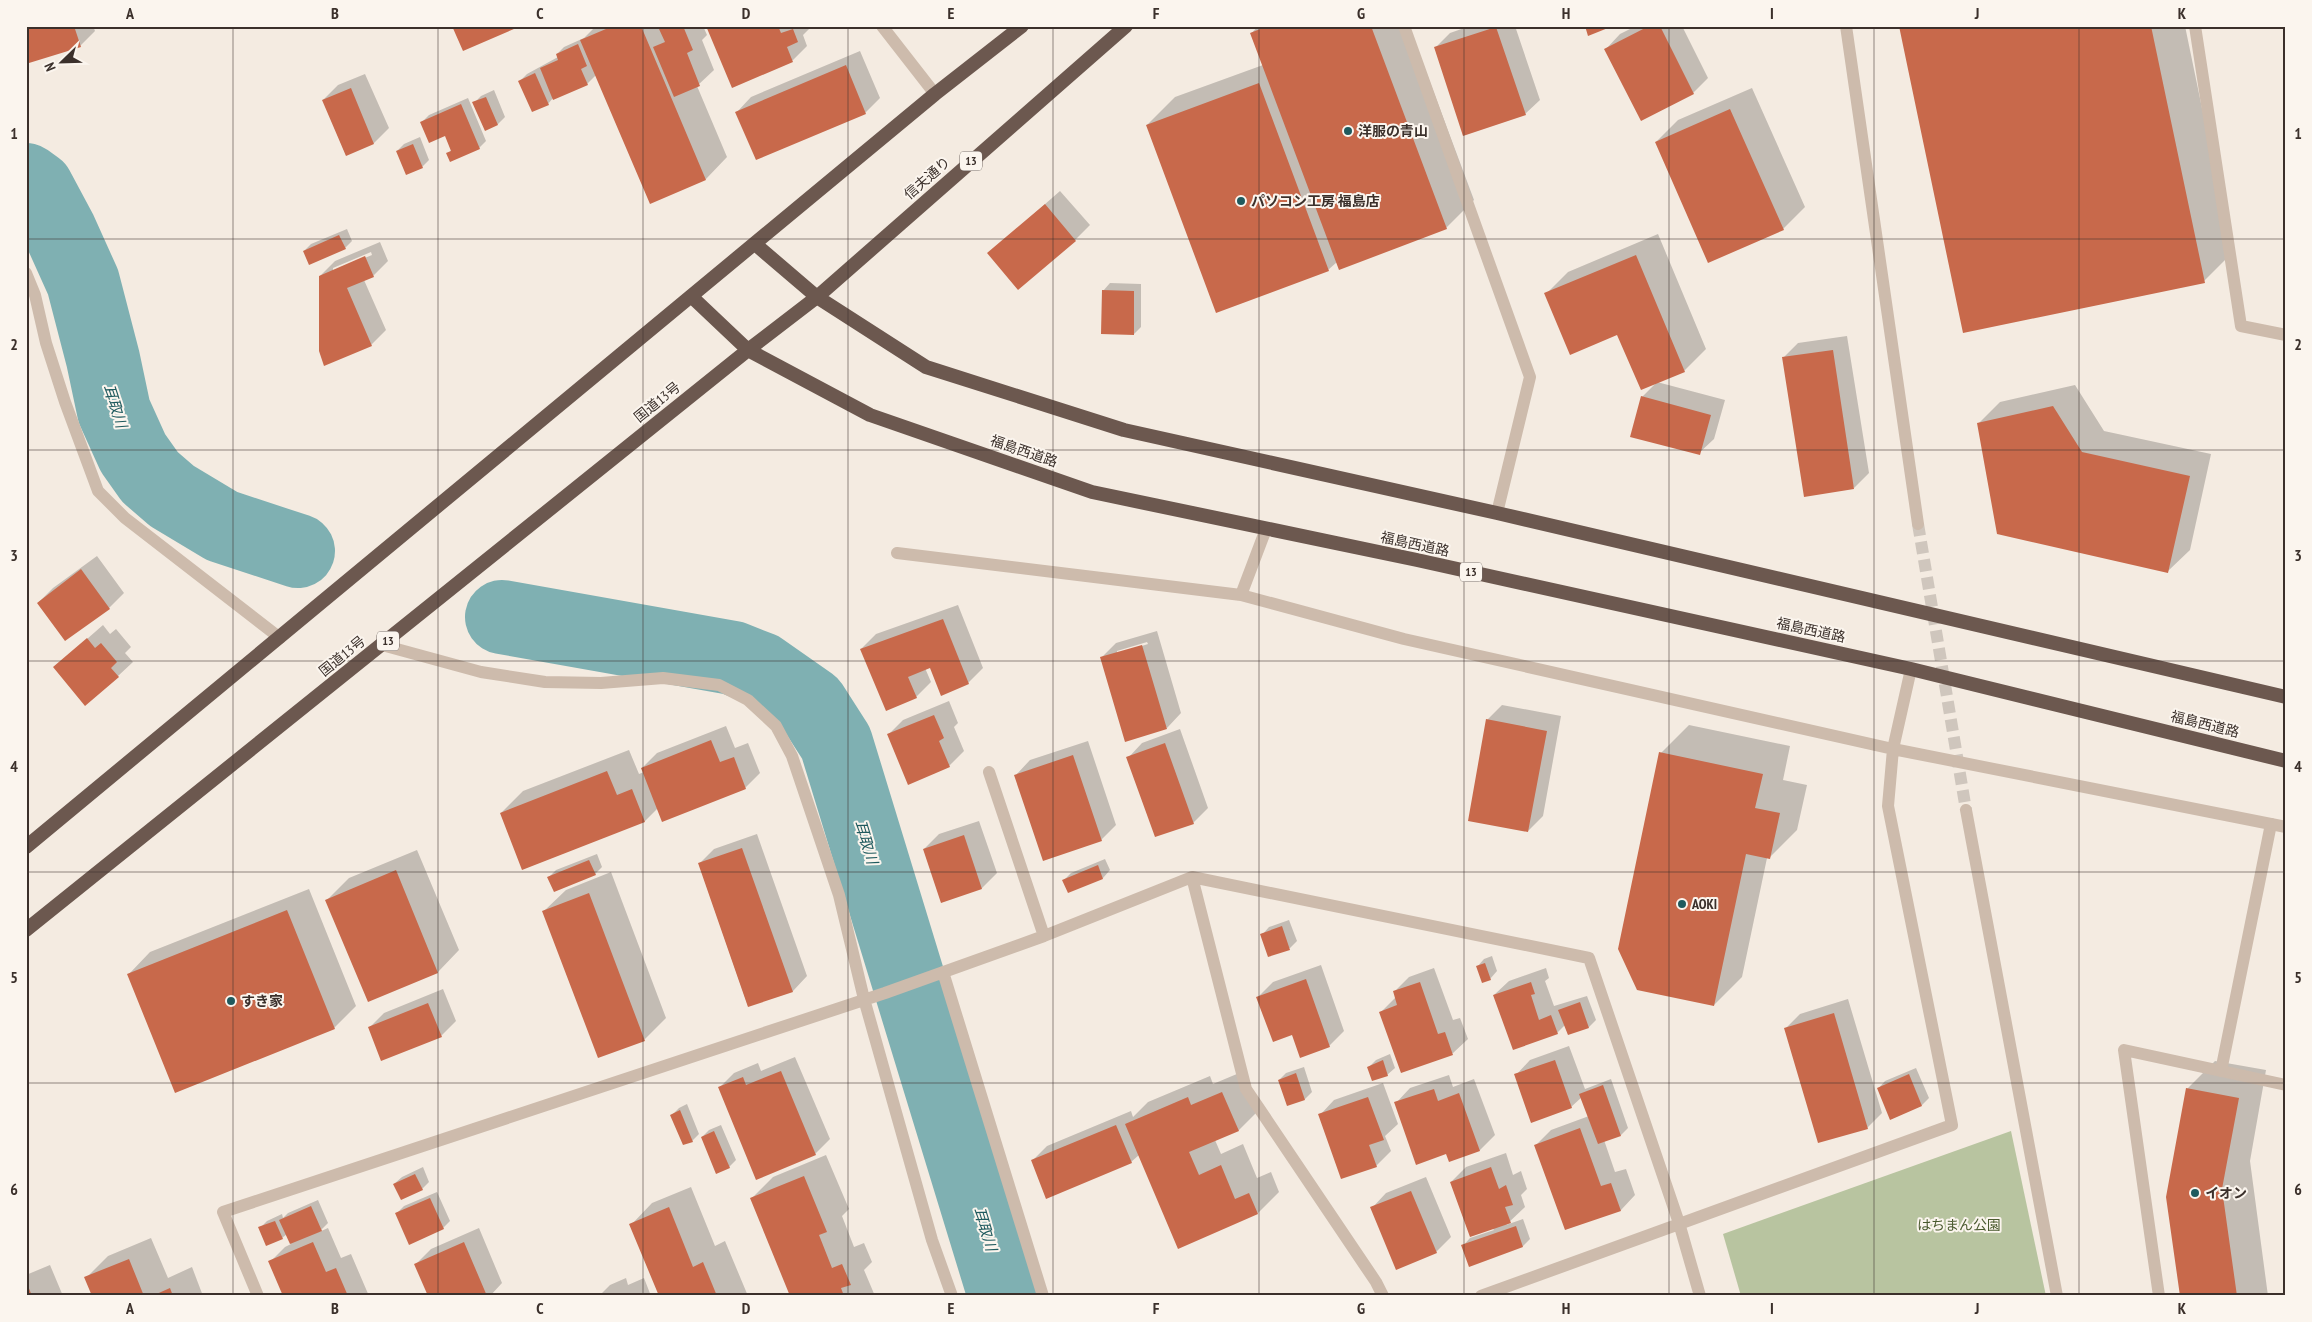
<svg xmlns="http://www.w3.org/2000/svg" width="2312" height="1322" font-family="'PT Sans Narrow','Noto Sans JP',sans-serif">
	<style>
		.green { fill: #b8c4a0 }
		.shadow { fill: #0003; fill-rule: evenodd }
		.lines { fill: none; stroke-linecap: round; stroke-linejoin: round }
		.river { stroke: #7fb0b2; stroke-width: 74 }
		.building { fill: #c8694b }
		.minor-tunnel { stroke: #cfc6bd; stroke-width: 12; stroke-dasharray: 12 6; stroke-linecap: butt }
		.service { stroke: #cdbbac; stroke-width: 12 }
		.minor { stroke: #cdbbac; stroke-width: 12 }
		.trunk { stroke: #6c584f; stroke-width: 14 }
		.grid { fill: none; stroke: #3b302b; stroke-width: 1; stroke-opacity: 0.55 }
		.poi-dot { fill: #1f5a5e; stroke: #fbf5ee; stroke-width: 2 }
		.labels { text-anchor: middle; stroke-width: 4; stroke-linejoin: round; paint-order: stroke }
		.shield { fill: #fbf5ee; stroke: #756b66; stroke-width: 1 }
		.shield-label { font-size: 12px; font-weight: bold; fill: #3b302b }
		.poi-label { font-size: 14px; font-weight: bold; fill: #3b302b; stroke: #fbf5ee; text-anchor: start }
		.street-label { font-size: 14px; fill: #3b302b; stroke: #fbf5ee }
		.park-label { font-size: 14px; fill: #4a5a2e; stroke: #fbf5ee }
		.water-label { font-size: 15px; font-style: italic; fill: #1f5a5e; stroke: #fbf5ee }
		.neatline { fill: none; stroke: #3b302b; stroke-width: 2 }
		.grid-label { font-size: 16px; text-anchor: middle; font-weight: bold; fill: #3b302b }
	</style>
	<rect width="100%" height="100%" fill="#f4ebe1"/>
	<path class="green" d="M2011,1131l35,165h-305l-18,-62z"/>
	<path class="shadow" d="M26,26h67l2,5 -15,15z
		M596,26h107l4,9 -5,5 12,30 -17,16 30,71 -21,22 -56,23 -54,-127 -9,9 -34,14 -5,6 -28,-23 7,-7 31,-17 -1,-3 7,-7 20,-9z
		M707,26h105l-9,9 4,11 -14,14 -60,26z
		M1258,26h151l65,174 -28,28 -109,34 -9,8 -181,-145 28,-28 88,-32 -12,-31z
		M1470,26h45l25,74 -15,14 -90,-66 15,-15z
		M1636,26h46l26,52 -15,15 -87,-44 14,-15z
		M1901,26h284l47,227 -28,28z
		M860,51l20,47 -15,15 -109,46 -19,-47 14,-15z
		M365,74l24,54 -15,15 -28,12 -23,-55 15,-15z
		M1752,88l53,119 -22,22 -127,-87 22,-22z
		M494,90l11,27 -7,7 -13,6 -11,-27 7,-7z
		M468,98l18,43 -7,7 -31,6 4,-5 -6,-14 -24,-13 7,-7z
		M420,137l9,23 -7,7 -25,-16 7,-7z
		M1060,191l30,34 -15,15 -86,13z
		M347,229l5,12 -7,7 -41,3 7,-7z
		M1658,234l48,115 -22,22 -138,-77 22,-22z
		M380,242l8,19 -15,15 -9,4 22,50 -15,15 -51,-69 15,-15zM371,252l1,3 -39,16v-3z
		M1110,283l31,1v43l-7,7 -31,-43z
		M1847,336l22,137 -15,15 -71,-130 15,-15z
		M1657,382l68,18 -11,39 -15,14 -57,-56z
		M2075,385l29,46 107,23 -21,96 -22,21 -190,-147 22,-22z
		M97,556l27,37 -15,15 -71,-5 15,-15z
		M958,605l25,63 -15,15 -38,-17 -5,2 6,14 -15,15 -55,-48 15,-15z
		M103,625l7,9 6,-5 15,18 -6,6 8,9 -15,14 -63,-9z
		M1157,631l24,82 -14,15 -66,-70 15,-15zM1147,642l1,2 -31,10v-3z
		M949,701l9,22 -4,4 10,24 -15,15 -61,-31 15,-15z
		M1502,705l59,11 -18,100 -15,15 -41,-111z
		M1689,725l101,21 -7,34 24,5 -10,45 -28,28h-2l-25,119 -28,28 -53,-252z
		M726,726l9,22 13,-5 12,30 -15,15 -87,20 -13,13 -122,48 -22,-56 22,-22 106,-41 10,24 5,-2 -2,-4 15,-15z
		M1180,729l28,79 -15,15 -65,-65 14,-15z
		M1088,741l28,84 -15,15 -85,-65 14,-15z
		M979,821l18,52 -15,15 -40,13 -18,-52 15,-15z
		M757,834l50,142 -14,15 -45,15 -49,-142 15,-15z
		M417,850l42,100 -21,22 -69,28 -42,-100 22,-22z
		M597,854l5,13 -7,7 -46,3 7,-7z
		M1105,859l5,11 -7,8 -34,13 -5,-11 7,-7z
		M611,872l55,146 -22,22 -100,-129 22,-21z
		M309,889l47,117 -22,22 -205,-54 21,-22z
		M1289,920l8,21 -7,7 -21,8 -7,-21 7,-8z
		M1492,956l5,15 -7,8 -13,-12 7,-8z
		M1321,965l23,66 -15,15 -36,-13 -35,-36 15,-15z
		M1434,968l19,52 7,-2 8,21 -15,14 -51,19 -21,-60 15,-15 -2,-5 15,-15z
		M1546,968l3,10 -4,3 9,25 33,-10 9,24 -7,7 -21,7 -3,-9 -8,8 -63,-38 15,-14z
		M443,989l13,32 -15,15 -72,-8 15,-15z
		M1848,999l34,114 -15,15 -82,-99 15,-15z
		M1569,1046l16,43 26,-10 17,49 -7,7 -17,5 11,32 11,-3 9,26 -14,15 -55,19 -30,-84 15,-15 38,-14 -7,-19 -11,10 -55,-32 14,-15z
		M1390,1054l5,14 -8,7 -18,-8 7,-7z
		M795,1057l35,82 -15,15 -96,-66 15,-15 24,-10 3,8z
		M2215,1061l51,9 -16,91 18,135h-87l6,-207z
		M1304,1067l8,25 -7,7 -18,5 -8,-24 7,-7z
		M1916,1068l13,30 -7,7 -31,14 -13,-30 7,-8z
		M1244,1071l16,38 -21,21 -24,10 6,14 22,-10 14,34 14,-6 8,20 -21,21 -119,-58 -8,7 -99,-1 15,-15 84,-35 2,6 15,-15 62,-26 3,8z
		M1449,1075l4,12 21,-8 21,56 -15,15 -30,11 -3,-9 -51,-49 14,-15z
		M1383,1083l15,41 -13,12 6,15 -15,15 -56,-51 14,-15z
		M687,1104l12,30 -7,7 -20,-26 7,-7z
		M721,1125l15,35 -7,7 -27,-30 7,-7z
		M1506,1153l7,22 8,-4 6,18 -6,6 4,12 -19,18 17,-6 7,20 -7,7 -53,19 -7,-19 7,-8 24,-8 -43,-48 15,-15z
		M826,1155l23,54 -7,7 12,31 10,-4 8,19 -8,8 11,26h-83l-41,-97 22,-22z
		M423,1167l6,15 -7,7 -28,-5 8,-7z
		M1426,1177l25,60 -15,15 -64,-44 14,-15z
		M691,1187l24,59 10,-5 23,55h-88l-29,-71 21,-22z
		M437,1192l13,29 -7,7 -46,-15 7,-7z
		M318,1200l10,23 -9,9 9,-4 13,30 10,-4 18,42h-85l-14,-34 15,-15 6,-3 -4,-10 -5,4 -22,-10 7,-7 15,-7 1,4 5,-5z
		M479,1228l23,55 -12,13h-61l-13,-32 15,-15z
		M151,1238l17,40 24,-11 11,29h-110l-7,-18 22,-22z
		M50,1265l13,31h-37v-21z
		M626,1278l2,7 16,-7 7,18h-52l11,-11z"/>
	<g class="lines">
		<path class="river" d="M26,180l11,8 23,43 23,51 20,77 11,52 19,42 17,24 22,19 50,30 76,25
			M502,617l231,41 28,11 50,35 25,39 169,553"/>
	</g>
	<path class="building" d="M26,26h48l7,21 -52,16 -3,-7z
		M452,26h69l-58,25z
		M613,26h28l65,154 -56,24 -70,-164z
		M666,26h17l10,24 -6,3 13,33 -26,11 -21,-50 12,-5 -6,-13z
		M706,26h72l3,7 12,-4 5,13 -11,5 6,15 -61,26z
		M1268,26h103l76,203 -108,41 -89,-237z
		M1585,26h28l-25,10z
		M1649,26h11l34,68 -53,27 -37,-72z
		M1899,26h252l54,257 -242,50z
		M1496,27l30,88 -63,21 -29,-89z
		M578,44l9,22 -6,3 7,16 -35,15 -13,-32 18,-8 -2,-6z
		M846,65l20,49 -110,46 -21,-48z
		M535,73l14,32 -17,7 -14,-31z
		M1259,83l70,188 -113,42 -70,-188z
		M351,88l23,56 -28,12 -24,-56z
		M486,97l12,28 -13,6 -13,-29z
		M461,104l19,45 -30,13 -4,-9 5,-2 -6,-15 -16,7 -9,-21z
		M1730,109l54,121 -76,33 -53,-121z
		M413,144l10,24 -17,7 -10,-24z
		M1045,204l31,37 -58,49 -31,-37z
		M339,235l7,14 -37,16 -6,-14z
		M1636,255l49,117 -44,18 -24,-55 -47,20 -26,-62z
		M365,256l9,21 -27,11 25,58 -48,20 -5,-15v-75z
		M1102,290l32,1v44l-33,-1z
		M1833,350l21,139 -50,8 -22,-140z
		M1641,396l70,19 -11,40 -70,-18z
		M2053,406l29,46 108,24 -22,97 -171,-39 -20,-111z
		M81,569l29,40 -45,32 -28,-38z
		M943,619l26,65 -28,12 -11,-28 -22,9 9,21 -31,13 -26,-62z
		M87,638l8,10 6,-5 16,19 -6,6 8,9 -34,29 -32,-39z
		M1142,645l25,84 -42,13 -25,-85z
		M934,715l10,23 -5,3 11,26 -42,18 -21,-51z
		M1486,719l61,12 -19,101 -60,-11z
		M711,740l9,22 14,-5 12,32 -84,33 -21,-54z
		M1165,743l29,81 -39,13 -29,-80z
		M1659,752l104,22 -8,34 25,5 -10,46 -24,-5 -32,152 -77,-16 -19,-41z
		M1073,755l29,86 -59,20 -29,-86z
		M607,771l10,24 15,-6 13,33 -123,48 -22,-57z
		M964,835l18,54 -41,14 -18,-54z
		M742,848l51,144 -45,15 -50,-144z
		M589,860l7,15 -42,17 -7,-15z
		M1098,865l5,14 -35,14 -6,-13z
		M396,870l42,103 -70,29 -43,-102z
		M589,893l56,148 -47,17 -56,-147z
		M287,910l48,119 -160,64 -48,-119z
		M1282,926l8,24 -22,7 -8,-23z
		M1485,963l6,17 -9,3 -6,-17z
		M1306,979l24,68 -30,11 -8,-23 -19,7 -17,-45z
		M1420,982l18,52 7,-2 8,23 -52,18 -22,-61 18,-7 -4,-14z
		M1531,982l4,12 -4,1 8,25 12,-5 7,19 -45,16 -20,-55z
		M1580,1002l9,26 -21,7 -10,-25z
		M428,1003l14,34 -61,24 -13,-34z
		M1834,1013l34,116 -50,14 -34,-115z
		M1383,1060l5,16 -16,5 -5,-14z
		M1555,1060l17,48 -41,15 -17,-49z
		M781,1071l35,84 -60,25 -38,-93 25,-10 3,8z
		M1296,1073l9,27 -18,6 -9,-26z
		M1909,1074l13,32 -32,14 -13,-32z
		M1603,1085l18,51 -23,8 -19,-50z
		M2186,1088l53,10 -17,91 15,107h-57l-14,-99z
		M1434,1089l4,12 21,-8 21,58 -31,11 -3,-8 -30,11 -22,-63z
		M1222,1092l17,39 -50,21 10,23 22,-10 14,34 14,-6 9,21 -80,35 -53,-125 63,-27 3,8z
		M1368,1097l16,43 -15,5 8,22 -36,12 -23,-65z
		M680,1110l13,32 -10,3 -13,-30z
		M1116,1125l16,38 -86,36 -15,-39z
		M1580,1128l21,58 10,-3 10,28 -56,19 -31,-85z
		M714,1131l16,37 -14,6 -15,-37z
		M1491,1167l8,22 7,-4 7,20 -8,2 6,16 -41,14 -20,-55z
		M415,1174l8,16 -22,10 -8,-16z
		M804,1176l23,56 -8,3 13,33 10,-4 9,21 -10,3 3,8h-54l-40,-98z
		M1411,1191l26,62 -41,17 -26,-63z
		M430,1198l14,31 -35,16 -14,-32z
		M311,1206l11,25 -32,13 -11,-24z
		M669,1207l24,60 10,-5 14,34h-58l-30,-72z
		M275,1221l8,18 -17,7 -8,-19z
		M1516,1226l7,21 -54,20 -8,-22z
		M313,1242l13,30 10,-4 12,28h-65l-15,-35z
		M464,1242l23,54h-59l-14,-32z
		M129,1259l15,37h-52l-8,-19z
		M28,1286l4,10h-6v-9z
		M170,1288l3,8h-21z"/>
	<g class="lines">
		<path class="minor-tunnel" d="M1918,524l48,286"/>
		<path class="service" d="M2221,1071l50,-247
			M2159,1296l-35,-246 162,35"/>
		<path class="minor" d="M882,26l53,68
			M1404,26l126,351 -33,136
			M1846,26l72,498
			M2195,26l46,300 45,9
			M26,273l9,22 11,48 19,59 33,89 27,27 155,120
			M897,553l344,42 163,44 489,110 393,78
			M1241,595l25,-66
			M382,645l99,27 64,10 56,1 62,-5 56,7 29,15 28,26 16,30 47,139 25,104 68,241 20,56
			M989,772l55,164
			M1966,810l91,486
			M1192,877l54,212 130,193 7,14
			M943,972l100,324
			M258,1296l-35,-84 662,-219 159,-57 148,-59 397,81 90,265 21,73
			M1481,1296l471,-171 -64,-319 5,-57 18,-80"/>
		<path class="trunk" d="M755,244l62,53 109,70 198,63 373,83 789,184
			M692,297l56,53 122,65 222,77 325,68 494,109 375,92
			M26,847l909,-753 87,-68
			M26,930l722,-580 69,-53 309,-271"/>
	</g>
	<path class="grid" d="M233,26v1270M438,26v1270M643,26v1270M848,26v1270M1053,26v1270M1259,26v1270M1464,26v1270M1669,26v1270M1874,26v1270M2079,26v1270M26,239h2260M26,450h2260M26,661h2260M26,872h2260M26,1083h2260"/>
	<g class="poi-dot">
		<circle cx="1348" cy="131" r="5"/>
		<circle cx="1241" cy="201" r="5"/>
		<circle cx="1682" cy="904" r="5"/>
		<circle cx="231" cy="1001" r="5"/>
		<circle cx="2195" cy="1193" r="5"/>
	</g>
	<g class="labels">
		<g class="shield">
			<rect x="960" y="151.5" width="22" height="19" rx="4"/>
			<rect x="1460" y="562.5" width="22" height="19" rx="4"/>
			<rect x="377" y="631.5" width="22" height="19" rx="4"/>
		</g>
		<g class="shield-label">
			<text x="971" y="165">13</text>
			<text x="1471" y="576">13</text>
			<text x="388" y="645">13</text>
		</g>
		<g class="poi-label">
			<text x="1358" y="136">洋服の青山</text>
			<text x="1251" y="206">パソコン工房 福島店</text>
			<text x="1692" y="909">AOKI</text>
			<text x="241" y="1006">すき家</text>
			<text x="2205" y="1198">イオン</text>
		</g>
		<g class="street-label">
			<text transform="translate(927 178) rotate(-41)" y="5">信夫通り</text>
			<text transform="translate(657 402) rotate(-39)" y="5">国道13号</text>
			<text transform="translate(1024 451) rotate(19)" y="5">福島西道路</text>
			<text transform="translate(1415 544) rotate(12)" y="5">福島西道路</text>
			<text transform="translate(1811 630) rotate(12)" y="5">福島西道路</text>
			<text transform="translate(342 656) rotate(-39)" y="5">国道13号</text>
			<text transform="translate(2205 724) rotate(14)" y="5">福島西道路</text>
		</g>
		<g class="park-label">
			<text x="1959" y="1230">はちまん公園</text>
		</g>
		<g class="water-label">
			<text transform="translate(115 406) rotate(72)" y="5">耳取川</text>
			<text transform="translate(866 842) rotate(73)" y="5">耳取川</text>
			<text transform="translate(985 1229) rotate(73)" y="5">耳取川</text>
		</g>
	</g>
	<rect width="2312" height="1322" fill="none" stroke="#fbf5ee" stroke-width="55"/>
	<g transform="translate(62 62) rotate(247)" stroke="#fbf5ee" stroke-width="4" paint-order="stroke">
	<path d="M0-4L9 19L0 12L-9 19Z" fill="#3b302b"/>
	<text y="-8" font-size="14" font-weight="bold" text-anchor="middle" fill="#3b302b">N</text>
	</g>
	<rect x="28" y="28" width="2256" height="1266" class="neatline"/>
	<g class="grid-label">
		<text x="130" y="19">A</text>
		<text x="335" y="19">B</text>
		<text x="540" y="19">C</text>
		<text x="746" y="19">D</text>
		<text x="951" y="19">E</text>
		<text x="1156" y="19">F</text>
		<text x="1361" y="19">G</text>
		<text x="1566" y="19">H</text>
		<text x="1772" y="19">I</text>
		<text x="1977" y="19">J</text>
		<text x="2182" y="19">K</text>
		<text x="14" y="139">1</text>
		<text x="2298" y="139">1</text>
		<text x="14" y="350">2</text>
		<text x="2298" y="350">2</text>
		<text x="14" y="561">3</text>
		<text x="2298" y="561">3</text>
		<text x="14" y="772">4</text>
		<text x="2298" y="772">4</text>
		<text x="14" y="983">5</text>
		<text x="2298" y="983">5</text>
		<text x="14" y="1195">6</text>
		<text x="2298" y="1195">6</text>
		<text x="130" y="1314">A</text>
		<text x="335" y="1314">B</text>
		<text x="540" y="1314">C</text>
		<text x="746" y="1314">D</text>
		<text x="951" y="1314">E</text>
		<text x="1156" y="1314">F</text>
		<text x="1361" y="1314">G</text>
		<text x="1566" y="1314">H</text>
		<text x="1772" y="1314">I</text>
		<text x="1977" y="1314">J</text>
		<text x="2182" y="1314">K</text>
	</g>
</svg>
